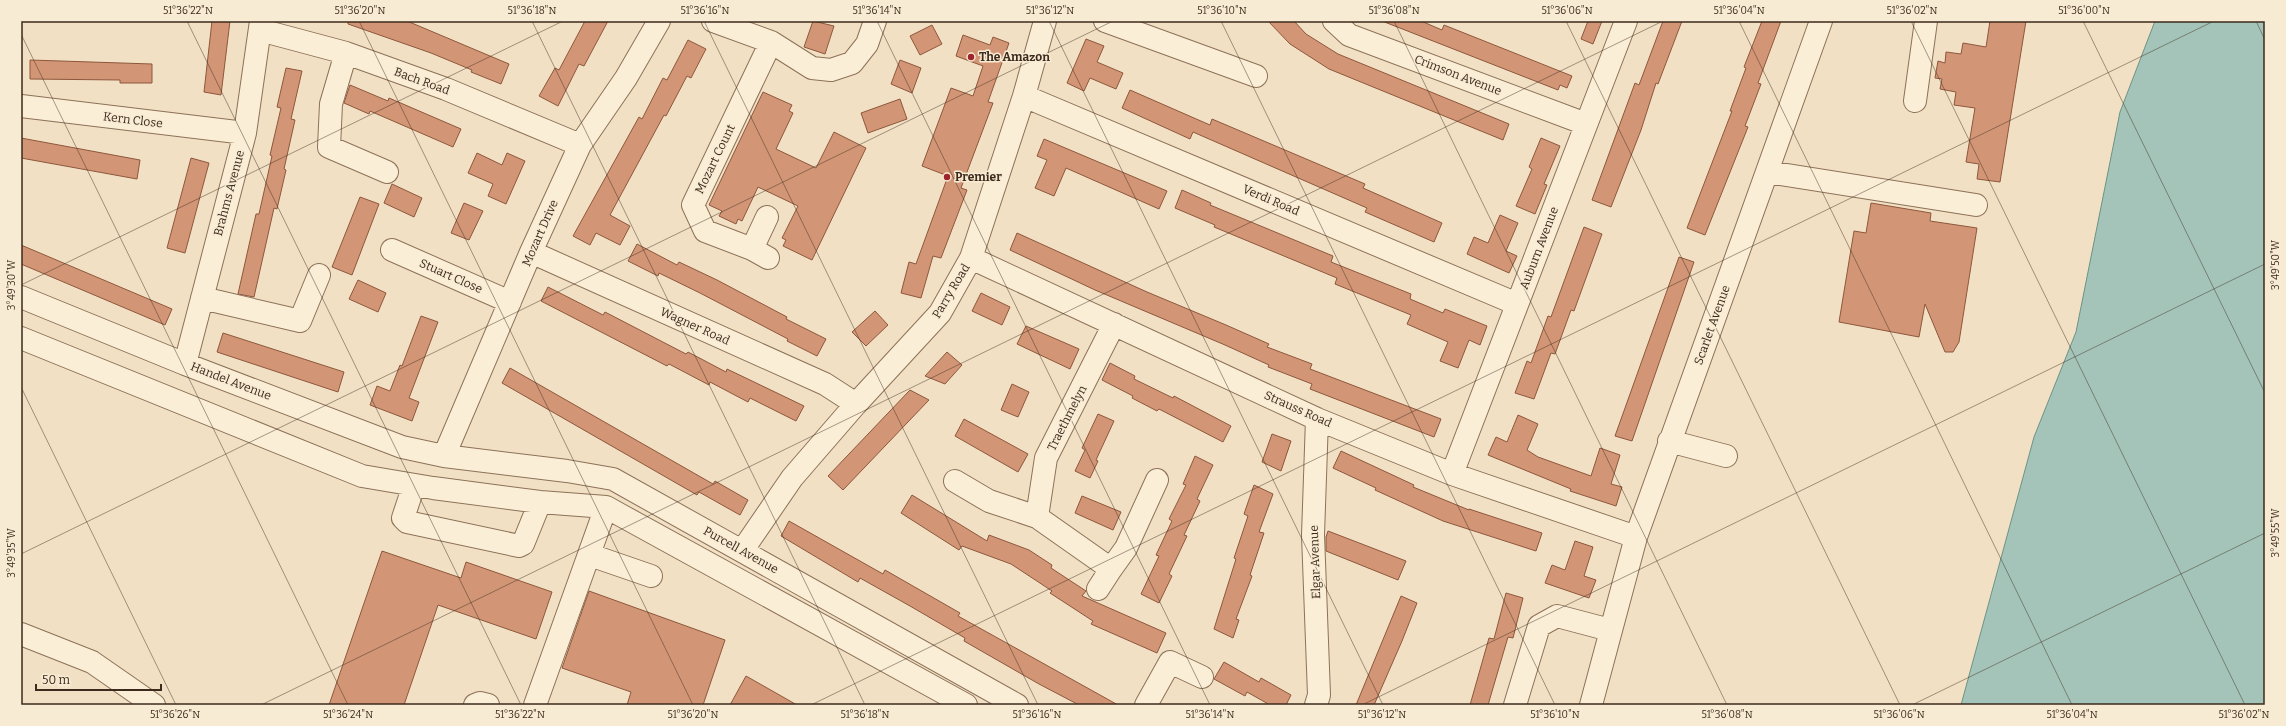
<svg xmlns="http://www.w3.org/2000/svg" width="2286" height="726" font-family="Bitter,serif">
	<style>
		.water { fill: #a5c4b9; stroke: #6b9386 }
		.building { fill: #d29676; stroke: #8e573c }
		.lines { fill: none; stroke-linecap: round; stroke-linejoin: round }
		.minor-casing { stroke: #8d7158; stroke-width: 24 }
		.minor { stroke: #fbeed7; stroke-width: 22 }
		.ticks { fill: none; stroke: #3c2a1d; stroke-width: 1; stroke-opacity: 0.45 }
		.poi-dot { fill: #a0242d; stroke: #f8ebd3; stroke-width: 1.5 }
		.labels { text-anchor: middle; stroke-width: 3; stroke-linejoin: round; paint-order: stroke }
		.poi-label { font-size: 12px; font-weight: bold; fill: #3c2a1d; stroke: #f8ebd3; text-anchor: start }
		.street-label { font-size: 12px; fill: #3c2a1d; stroke: #f8ebd3 }
		.neatline { fill: none; stroke: #3c2a1d; stroke-width: 1.5 }
		.ticks-label { font-size: 10px; text-anchor: middle; fill: #3c2a1d }
	</style>
	<rect width="100%" height="100%" fill="#f1e0c3"/>
	<path class="water" d="M2155,21h110v684h-304l73,-268 42,-105 44,-220z"/>
	<path class="building" d="M212,21h18l-9,74 -17,-3z
		M348,21h59l102,43 -8,20 -30,-12 1,-2 -41,-17 -83,-29z
		M585,21h23l-24,45 -5,-2 -21,42 -19,-10 16,-28 4,2z
		M813,21l21,5 -9,28 -21,-7z
		M1268,21h26l12,13 32,20 171,70 -6,16 -174,-71 -39,-25z
		M1382,21h39l21,9 2,-5 128,51 -5,12 -7,-3 -2,5z
		M1588,21h14l-9,23 -12,-5z
		M1663,21h19l-24,63 -2,-1 -15,47 -30,77 -19,-7 43,-117 4,2z
		M1762,21h19l-23,62 3,1 -16,42 3,1 -43,108 -18,-7 45,-117h-2l16,-43 -2,-1z
		M1990,21h36l-26,161 -23,-3 2,-15 -13,-2 9,-54 -21,-3 2,-13 -16,-3 2,-10 -7,-1 3,-17 7,2 1,-11 15,2 2,-11 23,4z
		M932,25l10,19 -22,11 -10,-19z
		M963,35l27,10 3,-8 16,6 -21,59 5,1 -32,85 6,2 -26,68 -8,-2 -12,42 -20,-5 8,-31 7,2 32,-88 -26,-10 29,-78 22,8 10,-30 -27,-10z
		M1086,39l18,7 -7,16 26,11 -7,16 -26,-11 -6,13 -17,-8z
		M688,40l18,9 -15,29 -4,-2 -21,40 -2,-1 -54,100 20,11 -10,19 -24,-12 -6,12 -17,-9 66,-119 3,2 21,-41 4,2z
		M30,60l122,4v19h-32v-3l-90,-1z
		M900,60l21,8 -9,25 -21,-9z
		M286,68l16,3 -11,48 4,1 -11,49 2,1 -9,39 -3,-1 -20,89 -16,-3 18,-80h3l13,-58 -2,-1 11,-47 -4,-1z
		M350,85l38,16 1,-3 72,31 -8,18 -83,-36 -1,3 -25,-11z
		M1130,90l80,35 2,-6 153,65 -2,4 79,35 -8,19 -69,-30 2,-4 -174,-76 -3,7 -68,-31z
		M763,92l29,13 -3,6 4,2 -17,36 40,19 18,-36 32,16 -54,112 -29,-14 3,-6 -4,-2 16,-32 -40,-19 -16,34 -4,-2 -2,5 -17,-8 3,-5 -13,-6z
		M900,99l7,20 -39,14 -7,-20z
		M21,138l119,22 -3,19 -116,-21z
		M1541,138l19,8 -16,38 3,1 -12,29 -19,-8 16,-37 -3,-2z
		M1044,139l123,52 -8,18 -93,-41 -12,28 -19,-8 12,-28 -10,-4z
		M477,153l25,12 5,-12 18,8 -19,43 -18,-8 5,-12 -25,-11z
		M191,158l18,5 -24,90 -18,-5z
		M392,184l30,14 -8,19 -30,-14z
		M1182,190l29,13 -1,2 123,51 -2,6 80,32 -1,5 33,14 2,-4 42,17 -7,19 -11,-5 -11,28 -18,-7 8,-19 -41,-18 4,-9 -76,-31 2,-6 -123,-51 1,-2 -40,-17z
		M360,197l19,7 -27,71 -20,-8z
		M464,203l19,8 -14,29 -18,-7z
		M1871,203l60,10 -1,8 47,7 -18,114 -6,10h-8l-20,-48 -6,33 -80,-15 15,-91 12,2z
		M1500,215l18,8 -12,28 11,5 -8,17 -42,-19 7,-17 14,6z
		M1584,227l18,7 -28,77 -3,-1 -16,44 -4,-1 -17,46 -19,-6 12,-32 4,2 17,-47 3,1z
		M1017,233l130,59 79,33 43,19 -2,3 45,17 -2,5 131,50 -7,18 -124,-48 2,-5 -44,-17 1,-2 -44,-20 -130,-55 -85,-40z
		M637,244l40,21 2,-3 38,18 70,37 -1,2 40,20 -9,17 -30,-15 1,-2 -88,-46 -41,-20 -1,3 -30,-15z
		M21,245l151,64 -7,16 -144,-61z
		M1679,257l15,5 -62,179 -17,-5z
		M358,280l28,13 -8,19 -29,-13z
		M548,287l55,28 2,-3 81,42 2,-2 38,20 1,-3 77,37 -8,15 -46,-23 -2,4 -38,-20 -1,3 -40,-21 -2,2 -126,-65z
		M981,293l29,14 -8,18 -30,-14z
		M875,311l13,14 -22,21 -14,-14z
		M421,316l17,6 -29,76 10,4 -7,19 -42,-16 7,-19 13,5 10,-26 2,1z
		M1026,326l53,23 -9,20 -53,-25z
		M223,333l121,39 -6,20 -121,-40z
		M947,352l15,13 -17,19 -20,-8z
		M1110,363l25,13 -1,3 39,19 1,-2 57,30 -8,16 -64,-33 -2,2 -25,-13 1,-2 -31,-16z
		M510,368l203,116 2,-3 33,19 -8,15 -41,-23 -2,3 -195,-112z
		M1012,384l17,8 -11,25 -17,-7z
		M910,390l19,10 -86,90 -15,-14z
		M1098,414l16,7 -18,39 2,1 -8,17 -15,-7 10,-21 -3,-2z
		M1518,415l20,9 -11,26 11,7 53,19 9,-28 20,7 -9,29 11,3 -6,19 -46,-15 1,-2 -83,-34 8,-18 11,5z
		M964,419l64,35 -10,18 -63,-36z
		M1272,434l19,7 -10,30 -19,-9z
		M1341,451l73,34 -1,2 56,23v-1l73,24 -6,18 -93,-30 -68,-31 1,-2 -43,-20z
		M1195,456l18,9 -16,34 3,2 -16,34 3,1 -18,38 3,2 -13,27 -18,-9 18,-38 -3,-1 16,-34 -3,-2 17,-34 -3,-1z
		M1254,485l19,9 -14,38 5,1 -14,42 2,1 -16,43 3,1 -6,18 -19,-9 22,-70 -2,-1 14,-42 -4,-2z
		M912,495l75,46 2,-6 40,15 23,15 -1,3 35,23 -4,5 84,37 -9,20 -66,-29 2,-3 -43,-28 2,-2 -41,-27 -49,-18 -3,4 -33,-21 -25,-16z
		M1082,496l39,16 -8,18 -38,-17z
		M789,521l94,53 2,-4 75,43 -2,3 160,89h-39l-40,-21 -75,-43 1,-3 -55,-32 -50,-28 -2,4 -77,-46z
		M1328,531l78,30 -8,19 -72,-29v-14z
		M1575,541l18,6 -9,29 12,4 -7,18 -44,-15 7,-18 13,5z
		M382,551l79,27 5,-16 86,30 -16,47 -98,-34 -34,100h-75z
		M589,591l136,49 -22,65h-76l4,-13 -69,-24z
		M1506,593l17,5 -10,40 -5,-1 -20,68h-18l19,-67 5,1z
		M1401,596l16,7 -15,38 -28,64h-18z
		M1224,662l35,20 2,-4 30,17 -5,10h-16l-23,-13 -2,4 -31,-17z
		M746,676l51,29h-67z"/>
	<g class="lines">
		<g class="minor-casing">
			<path id="minor" d="M713,21l58,21 41,26 19,2 21,-7 15,-19 8,-23
				M1105,21l151,55
				M1334,21l15,14 237,89
				M260,30l86,23 100,36 134,56
				M346,53l-15,51 -2,43 58,25
				M1024,96l493,208
				M1915,101l11,-80
				M21,106l224,27
				M1768,172l208,33
				M752,249l15,-32
				M392,250l118,52
				M531,252l294,132 31,20
				M768,258l-16,-9 -47,-18 -12,-26 78,-163
				M971,258l346,161 135,55 184,63
				M21,297l164,67 217,83 42,9 123,15 46,8 404,226
				M202,298l98,23 19,-46
				M21,338l341,138 71,12 107,14 66,5 360,198
				M185,364l60,-231 16,-112
				M1669,441l57,15
				M444,456l87,-204 49,-107 46,-67 33,-57
				M1452,474l174,-453
				M955,481l34,20 48,16
				M414,485l-11,33 4,4 112,24 4,-2 17,-42
				M742,551l50,-73 64,-74 84,-91 31,-55 53,-162 21,-75
				M590,555l61,21
				M1111,569l15,-21 31,-68
				M1098,589l13,-20 -74,-52 9,-59 68,-134
				M21,634l71,28 62,43
				M475,705l5,-2 8,2
				M535,705l71,-198
				M1146,705l24,-43 32,15
				M1316,705l3,-10 -6,-160 4,-116
				M1515,705l24,-79 18,-10 53,14
				M1591,705l45,-168 185,-516"/>
		</g>
		<use href="#minor" class="minor"/>
	</g>
	<path class="ticks" d="M187,21l334,684M359,21l334,684M532,21l333,684M704,21l334,684M877,21l333,684M1049,21l334,684M1221,21l334,684M1394,21l333,684M1566,21l334,684M1739,21l333,684M1911,21l334,684M2083,21l182,372M2256,21l9,19M21,34l327,671M21,285l542,-264M21,387l155,318M21,554l1092,-533M261,705l1402,-684M811,705l1403,-684M1362,705l903,-441M1912,705l353,-172"/>
	<g class="poi-dot">
		<circle cx="971" cy="57" r="4"/>
		<circle cx="947" cy="177" r="4"/>
	</g>
	<g class="labels">
		<g class="poi-label">
			<text x="979" y="61">The Amazon</text>
			<text x="955" y="181">Premier</text>
		</g>
		<g class="street-label">
			<text transform="translate(1458 75) rotate(21)" y="4">Crimson Avenue</text>
			<text transform="translate(422 81) rotate(20)" y="4">Bach Road</text>
			<text transform="translate(133 120) rotate(7)" y="4">Kern Close</text>
			<text transform="translate(715 159) rotate(-64)" y="4">Mozart Count</text>
			<text transform="translate(229 193) rotate(-75)" y="4">Brahms Avenue</text>
			<text transform="translate(1271 200) rotate(23)" y="4">Verdi Road</text>
			<text transform="translate(540 233) rotate(-66)" y="4">Mozart Drive</text>
			<text transform="translate(1539 248) rotate(-69)" y="4">Auburn Avenue</text>
			<text transform="translate(451 276) rotate(24)" y="4">Stuart Close</text>
			<text transform="translate(951 291) rotate(-59)" y="4">Parry Road</text>
			<text transform="translate(1712 325) rotate(-70)" y="4">Scarlet Avenue</text>
			<text transform="translate(695 326) rotate(24)" y="4">Wagner Road</text>
			<text transform="translate(231 381) rotate(21)" y="4">Handel Avenue</text>
			<text transform="translate(1298 409) rotate(24)" y="4">Strauss Road</text>
			<text transform="translate(1067 418) rotate(-63)" y="4">Traethmelyn</text>
			<text transform="translate(741 550) rotate(29)" y="4">Purcell Avenue</text>
			<text transform="translate(1315 562) rotate(-92)" y="4">Elgar Avenue</text>
		</g>
	</g>
	<rect width="2286" height="726" fill="none" stroke="#f8ebd3" stroke-width="44"/>
	<path d="M36 684v6h125v-6" fill="none" stroke="#3c2a1d" stroke-width="2"/>
	<text x="42" y="684" font-size="12" fill="#3c2a1d" stroke="#f8ebd3" stroke-width="3" paint-order="stroke">50 m</text>
	<rect x="22" y="22" width="2242" height="682" class="neatline"/>
	<g class="ticks-label">
		<text x="188" y="14">51°36'22"N</text>
		<text x="360" y="14">51°36'20"N</text>
		<text x="532" y="14">51°36'18"N</text>
		<text x="705" y="14">51°36'16"N</text>
		<text x="877" y="14">51°36'14"N</text>
		<text x="1050" y="14">51°36'12"N</text>
		<text x="1222" y="14">51°36'10"N</text>
		<text x="1394" y="14">51°36'08"N</text>
		<text x="1567" y="14">51°36'06"N</text>
		<text x="1739" y="14">51°36'04"N</text>
		<text x="1912" y="14">51°36'02"N</text>
		<text x="2084" y="14">51°36'00"N</text>
		<text transform="translate(2275 265) rotate(-90)" y="4">3°49'50"W</text>
		<text transform="translate(11 285) rotate(-90)" y="4">3°49'30"W</text>
		<text transform="translate(2275 533) rotate(-90)" y="4">3°49'55"W</text>
		<text transform="translate(11 553) rotate(-90)" y="4">3°49'35"W</text>
		<text x="175" y="718">51°36'26"N</text>
		<text x="348" y="718">51°36'24"N</text>
		<text x="520" y="718">51°36'22"N</text>
		<text x="693" y="718">51°36'20"N</text>
		<text x="865" y="718">51°36'18"N</text>
		<text x="1037" y="718">51°36'16"N</text>
		<text x="1210" y="718">51°36'14"N</text>
		<text x="1382" y="718">51°36'12"N</text>
		<text x="1555" y="718">51°36'10"N</text>
		<text x="1727" y="718">51°36'08"N</text>
		<text x="1899" y="718">51°36'06"N</text>
		<text x="2072" y="718">51°36'04"N</text>
		<text x="2244" y="718">51°36'02"N</text>
	</g>
</svg>
